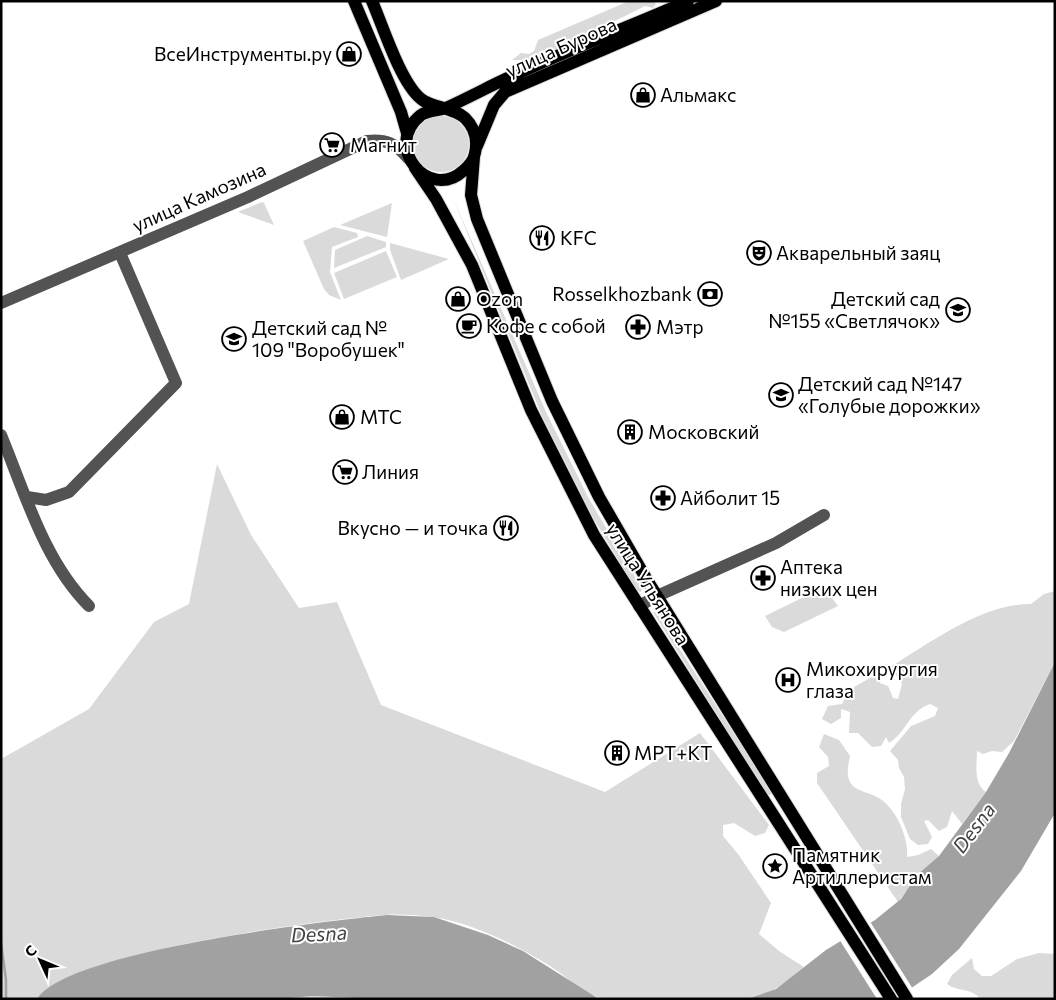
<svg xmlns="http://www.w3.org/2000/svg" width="1056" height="1000" font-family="Commissioner,sans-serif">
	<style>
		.green { fill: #dadada }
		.water { fill: #a1a1a1 }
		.pier { fill: #fff }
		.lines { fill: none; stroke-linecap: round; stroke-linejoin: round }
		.stream { stroke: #a1a1a1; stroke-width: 2.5 }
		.major-casing { stroke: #dbdbdb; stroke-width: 14 }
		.minor { stroke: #535353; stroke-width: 12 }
		.major { stroke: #000; stroke-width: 12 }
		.labels { text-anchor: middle; stroke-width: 4; stroke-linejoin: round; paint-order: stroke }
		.street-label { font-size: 19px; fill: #000; stroke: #fff }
		.poi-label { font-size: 19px; fill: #000; stroke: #fff; text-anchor: start }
		.water-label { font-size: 20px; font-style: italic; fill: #424242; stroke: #fff }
	</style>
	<rect width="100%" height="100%" fill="#fff"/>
	<path class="green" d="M629,1h25l2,3 -3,4 -8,-2 -50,25 -4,-1c-23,13 -51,33 -79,30l9,-7 8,1 5,-3 4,-11z
		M413 144a28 28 0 1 1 56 0a28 28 0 1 1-56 0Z
		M453,198l94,216 41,83 54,92 -1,3 -4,-1 -45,-75 -50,-100z
		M262,202l2,1 10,22 -36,-13z
		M392,203l-5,34 -47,-12z
		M334,227l23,6 1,4 -26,10 -2,25 11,28 -12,-5 -5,-6 -21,-48z
		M367,236l19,6v5l-52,21 1,-18z
		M390,243l59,16 -48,21 -11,-30z
		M386,251l11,26 -53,22 -10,-26z
		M217,464l34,71 48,73 38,-6 44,103 224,87 95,-59 69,92 -4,8 -10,3 -21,-13 -11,2v11l15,18 33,49 -12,31 20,17 25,16c-17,14 -34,29 -56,32 -15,1 -142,1 -151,-2 -18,-7 -31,-21 -47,-31 -34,-21 -77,-43 -117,-49 -15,-2 -33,-3 -48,-2 -60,4 -320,38 -348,84h-36v-240l88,-50 65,-87 35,-18z
		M816,591l16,7 6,8 -54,26 -12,-5 -7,-11z
		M1055,591v71l-41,79 -12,11 -10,-1 -9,3 -6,-3c0,14 -4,32 9,41l-24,32 -10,-13 -5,16 -8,4 -11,-11 -4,1 8,16 -4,7 -10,1 -8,-6 -9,-22v-13l4,-15 -1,-12 -5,-9 -1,-8 -8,-9 21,-25 24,-10 3,-8 -8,-4c-21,7 -23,28 -41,39l-3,-6 -5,9 -9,1 -14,-14h-9l1,-21 -9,-3v9l-10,6 -9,-5 6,-13 14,-2 5,-10h7v-7l23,-13 3,9 8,3 5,12 5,1 4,-15 -12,-17c41,-25 93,-64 141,-63l13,-10z
		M653,612h3l115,179v4h-4z
		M824,734l15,6 11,16c-2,10 -5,22 3,30 5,5 17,7 24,11 18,9 32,40 30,60l11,-2 13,-6 8,7 -17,16 -14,4 -2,5 3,6 -11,15 -81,-119v-10l12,-7 -1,-9 -9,-10z
		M1039,953l16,1v45h-74c-13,-13 -22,-6 -34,-15l5,-9 20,-17 2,11 8,7h9l26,-17z
		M313,996l65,3h-101z"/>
	<path class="water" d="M1055,662v151l-34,58 -62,78 -27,25 -37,25h-147l28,-10 50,-39 49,-30 26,-21 15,-23 23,-20 47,-64 23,-39z
		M387,915l47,2 54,18 35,16 76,48h-221l-65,-3 -36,3h-240c29,-48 288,-78 350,-84z"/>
	<path class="pier" d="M869,920l44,69 -13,10h-23l-38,-60z"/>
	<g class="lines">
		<path class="stream" d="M1,943l5,37v19"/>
		<g class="major-casing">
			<path id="major" d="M354,1l47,111 6,21
				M372,1c11,25 30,87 52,100 12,7 30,7 41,17 10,10 13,22 10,35 -1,7 -6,13 -12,18 -34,31 -81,-25 -42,-56 8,-5 16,-4 25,-7 13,-6 25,-12 37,-18 67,-34 137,-59 205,-89
				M477,146l17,-41 11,-13 211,-91
				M474,157l-3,38 6,24 75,182 47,96 48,83 260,419
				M415,168l21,31 36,66 59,145 63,125 297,464"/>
		</g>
		<path class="minor" d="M1,303l247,-106 119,-56c19,-2 28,2 41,17
			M1,435c24,58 43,126 88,171
			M27,497l19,3 23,-8 107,-109 -56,-130
			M639,606l18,-10 119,-53 48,-28"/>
		<use href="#major" class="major"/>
	</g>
	<defs>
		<g id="shop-ring" transform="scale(1.25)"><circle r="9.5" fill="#fff" stroke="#000" stroke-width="1.5"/><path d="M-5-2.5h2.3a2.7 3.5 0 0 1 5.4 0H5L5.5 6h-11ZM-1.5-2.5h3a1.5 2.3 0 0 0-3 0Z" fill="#000"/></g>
		<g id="supermarket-ring" transform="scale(1.25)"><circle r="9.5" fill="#fff" stroke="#000" stroke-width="1.5"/><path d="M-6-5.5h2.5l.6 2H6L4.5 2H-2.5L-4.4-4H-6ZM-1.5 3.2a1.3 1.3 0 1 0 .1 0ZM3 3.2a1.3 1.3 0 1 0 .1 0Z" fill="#000"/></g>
		<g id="restaurant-ring" transform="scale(1.25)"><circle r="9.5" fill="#fff" stroke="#000" stroke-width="1.5"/><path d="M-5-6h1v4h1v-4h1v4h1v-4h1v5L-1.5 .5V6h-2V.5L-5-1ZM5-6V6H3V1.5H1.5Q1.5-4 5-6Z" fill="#000"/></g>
		<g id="theatre-ring" transform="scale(1.25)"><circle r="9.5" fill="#fff" stroke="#000" stroke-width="1.5"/><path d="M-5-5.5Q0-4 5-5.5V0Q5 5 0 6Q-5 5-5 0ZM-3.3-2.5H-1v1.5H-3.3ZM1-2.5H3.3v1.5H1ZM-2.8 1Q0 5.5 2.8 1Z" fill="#000"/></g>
		<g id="bank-ring" transform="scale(1.25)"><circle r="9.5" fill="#fff" stroke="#000" stroke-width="1.5"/><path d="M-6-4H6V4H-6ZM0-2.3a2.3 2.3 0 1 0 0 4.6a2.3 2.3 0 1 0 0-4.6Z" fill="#000"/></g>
		<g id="school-ring" transform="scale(1.25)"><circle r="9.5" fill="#fff" stroke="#000" stroke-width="1.5"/><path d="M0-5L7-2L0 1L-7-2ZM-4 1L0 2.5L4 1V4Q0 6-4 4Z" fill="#000"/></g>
		<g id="cafe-ring" transform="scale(1.25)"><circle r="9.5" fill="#fff" stroke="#000" stroke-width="1.5"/><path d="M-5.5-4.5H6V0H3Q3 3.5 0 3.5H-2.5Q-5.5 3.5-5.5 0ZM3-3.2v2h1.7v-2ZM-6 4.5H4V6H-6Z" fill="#000"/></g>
		<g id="pharmacy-ring" transform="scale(1.25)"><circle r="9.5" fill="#fff" stroke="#000" stroke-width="1.5"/><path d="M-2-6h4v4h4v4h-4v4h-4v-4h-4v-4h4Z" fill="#000"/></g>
		<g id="building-ring" transform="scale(1.25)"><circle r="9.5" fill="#fff" stroke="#000" stroke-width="1.5"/><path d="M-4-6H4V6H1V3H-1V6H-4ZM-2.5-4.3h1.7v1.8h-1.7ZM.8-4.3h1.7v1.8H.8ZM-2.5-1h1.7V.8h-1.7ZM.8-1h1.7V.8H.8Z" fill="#000"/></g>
		<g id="hospital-ring" transform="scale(1.25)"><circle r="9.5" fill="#fff" stroke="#000" stroke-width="1.5"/><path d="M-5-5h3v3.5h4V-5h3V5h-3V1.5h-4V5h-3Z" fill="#000"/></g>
		<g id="sight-ring" transform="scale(1.25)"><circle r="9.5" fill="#fff" stroke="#000" stroke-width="1.5"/><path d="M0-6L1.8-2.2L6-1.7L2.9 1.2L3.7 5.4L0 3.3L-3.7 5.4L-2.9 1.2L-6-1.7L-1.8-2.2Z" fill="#000"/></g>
	</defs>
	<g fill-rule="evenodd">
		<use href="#shop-ring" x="349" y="54"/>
		<use href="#shop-ring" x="643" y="95"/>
		<use href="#supermarket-ring" x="332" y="145"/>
		<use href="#restaurant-ring" x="542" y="238"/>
		<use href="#theatre-ring" x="759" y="253"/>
		<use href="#bank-ring" x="710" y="294"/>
		<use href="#shop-ring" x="458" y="299"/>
		<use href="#school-ring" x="958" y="310"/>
		<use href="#cafe-ring" x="469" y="326"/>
		<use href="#pharmacy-ring" x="638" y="327"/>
		<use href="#school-ring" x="234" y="339"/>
		<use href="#school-ring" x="781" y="395"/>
		<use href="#shop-ring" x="342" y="417"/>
		<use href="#building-ring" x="630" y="432"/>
		<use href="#supermarket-ring" x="345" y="472"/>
		<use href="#pharmacy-ring" x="663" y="498"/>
		<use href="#restaurant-ring" x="506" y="528"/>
		<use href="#pharmacy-ring" x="763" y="578"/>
		<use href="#hospital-ring" x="788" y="680"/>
		<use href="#building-ring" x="617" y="753"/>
		<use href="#sight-ring" x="775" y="866"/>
	</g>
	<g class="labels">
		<g class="street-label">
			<text transform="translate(561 47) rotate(-24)" y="7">улица Бурова</text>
			<text transform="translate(199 197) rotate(-24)" y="7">улица Камозина</text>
			<text transform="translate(648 584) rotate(58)" y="7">улица Ульянова</text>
		</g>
		<g class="poi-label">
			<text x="332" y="61" text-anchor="end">ВсеИнструменты.ру</text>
			<text x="660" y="102">Альмакс</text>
			<text x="350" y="152">Магнит</text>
			<text x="560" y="245">KFC</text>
			<text x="776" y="260">Акварельный заяц</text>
			<text x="692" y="301" text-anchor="end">Rosselkhozbank</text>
			<text x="476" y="306">Ozon</text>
			<text x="940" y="306" text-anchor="end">Детский сад<tspan x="940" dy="22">№155 «Светлячок»</tspan></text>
			<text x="486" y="333">Кофе с собой</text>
			<text x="656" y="334">Мэтр</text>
			<text x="252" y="335">Детский сад №<tspan x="252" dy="22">109 "Воробушек"</tspan></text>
			<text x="798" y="391">Детский сад №147<tspan x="798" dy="22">«Голубые дорожки»</tspan></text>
			<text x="360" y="424">МТС</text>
			<text x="648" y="439">Московский</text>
			<text x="362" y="479">Линия</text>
			<text x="680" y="505">Айболит 15</text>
			<text x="488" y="535" text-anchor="end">Вкусно — и точка</text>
			<text x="780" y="574">Аптека<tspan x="780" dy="22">низких цен</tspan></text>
			<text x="806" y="676">Микохирургия<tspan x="806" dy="22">глаза</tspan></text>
			<text x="634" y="760">МРТ+КТ</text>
			<text x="792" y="862">Памятник<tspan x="792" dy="22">Артиллеристам</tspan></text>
		</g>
		<g class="water-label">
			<text transform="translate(974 828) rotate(-53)" y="7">Desna</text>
			<text transform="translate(319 934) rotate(-3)" y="7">Desna</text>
		</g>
	</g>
	<rect width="1056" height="1000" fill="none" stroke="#000000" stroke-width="5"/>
	<g transform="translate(40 960) rotate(314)" stroke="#ffffff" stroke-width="4" paint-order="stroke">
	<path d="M0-4L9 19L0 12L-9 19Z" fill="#000000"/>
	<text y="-8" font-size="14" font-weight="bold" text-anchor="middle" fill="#000000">С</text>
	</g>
</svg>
